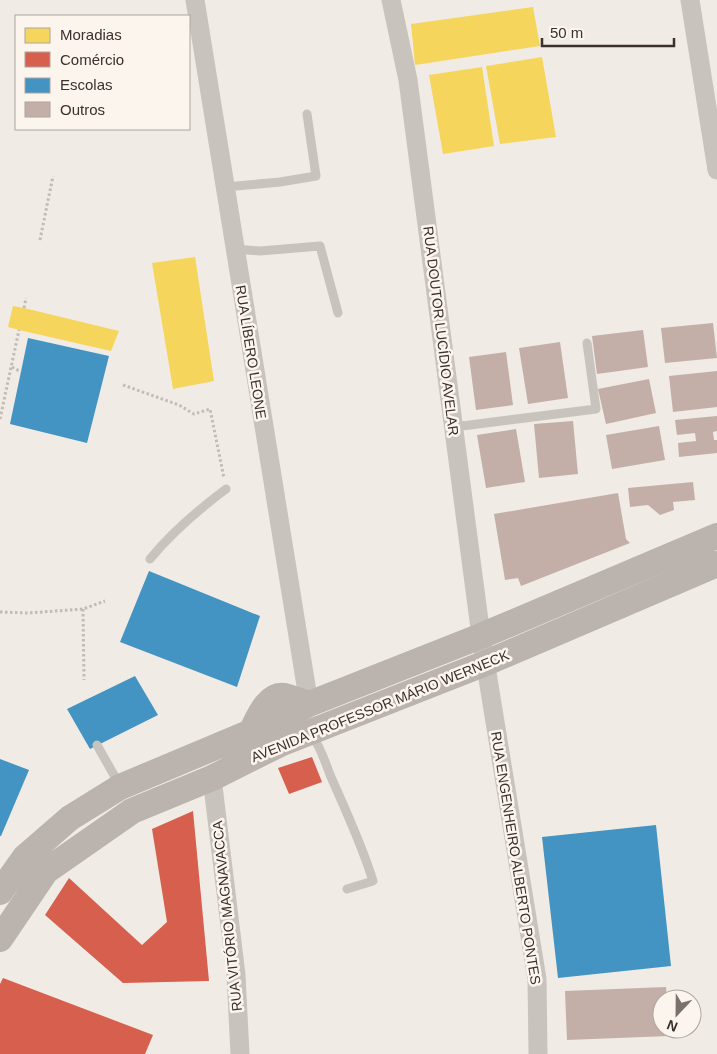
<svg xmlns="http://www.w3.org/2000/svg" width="717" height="1054" font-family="Helvetica,sans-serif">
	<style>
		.homes { fill: #f6d55c }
		.shops { fill: #d6604d }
		.schools { fill: #4393c3 }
		.building { fill: #c3afa7 }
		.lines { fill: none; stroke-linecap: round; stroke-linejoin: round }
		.path { stroke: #c2bbb6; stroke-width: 3; stroke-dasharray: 2.5 2.5; stroke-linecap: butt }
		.service { stroke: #c9c3be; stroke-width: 9 }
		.minor { stroke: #c9c3be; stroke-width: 19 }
		.secondary { stroke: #bab3ae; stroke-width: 26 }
		.labels { text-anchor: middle; stroke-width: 5; stroke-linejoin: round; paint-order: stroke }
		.street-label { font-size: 14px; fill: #3b302b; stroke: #fbf5ee }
	</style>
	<rect width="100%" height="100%" fill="#f0ebe5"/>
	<path class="homes" d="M533,7l7,39 -125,19 -4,-41z
		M542,57l14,80 -56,7 -14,-78z
		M482,67l12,79 -51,8 -14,-79z
		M195,257l19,124 -41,8 -21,-126z
		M13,306l11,2 95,23 -8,20 -92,-21 -11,-3z"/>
	<path class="shops" d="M312,757l10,25 -33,12 -11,-26z
		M193,811l16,170 -86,2 -78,-68 24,-37 73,67 25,-23 -15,-93z
		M3,978l150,57 -8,19h-145v-70z"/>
	<path class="schools" d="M28,338l81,18 -22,87 -77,-19z
		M149,571l111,45 -23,71 -117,-45z
		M135,676l23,39 -68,34 -23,-40z
		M0,759l29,11 -28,66h-1z
		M656,825l15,141 -113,12 -16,-141z"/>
	<path class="building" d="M713,323l4,35 -52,5 -4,-35z
		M643,330l5,37 -51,7 -5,-38z
		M560,342l8,56 -40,6 -9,-56z
		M506,352l7,53 -37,5 -7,-53z
		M717,371v36l-44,5 -4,-36z
		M649,379l7,34 -50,11 -8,-35z
		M717,416v15l-4,1 1,8h3v13l-38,4 -1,-14 18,-2 -1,-8 -18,2 -2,-15z
		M573,421l5,53 -39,4 -5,-54z
		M659,426l6,34 -53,9 -6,-34z
		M516,429l9,53 -39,6 -9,-53z
		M693,482l2,18 -22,2 1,8 -14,5 -12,-10 -18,2 -2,-19z
		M618,493l8,46 4,4 -109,43 -3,-8 -13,2 -11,-66z
		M666,987l1,12h-5v30h6l1,7 -102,4 -2,-49z"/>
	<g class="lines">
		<path class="path" d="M40,240l13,-64
			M24,308l2,-10
			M12,367l9,5
			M123,385l56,20 15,9 16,-5 14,69
			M0,419l19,-89
			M83,609l1,71
			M0,612l28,1 55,-4 22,-8"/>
		<path class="service" d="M225,187l55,-5 36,-6 -9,-62
			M235,249l25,2 60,-5 18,67
			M454,427l142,-18 -9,-66
			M150,559c22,-27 48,-49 76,-70
			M312,735c9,13 13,27 19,42 15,34 31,68 42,104l-26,8
			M97,745l22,39"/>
		<path class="minor" d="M195,0l114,704
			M391,0l17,80 73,556 56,343 1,75
			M690,0l27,170
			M212,778l24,197 4,79"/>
		<path class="secondary" d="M251,732c7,-13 16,-39 34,-36 8,2 16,6 24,8
			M0,892l25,-35 45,-39 50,-31 131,-55 58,-28 172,-68 236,-100
			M0,939l46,-68 86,-60 80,-33 68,-34 206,-81 231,-99"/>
	</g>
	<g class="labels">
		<g class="street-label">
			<text transform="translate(441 331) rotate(83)" y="5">RUA DOUTOR LUCÍDIO AVELAR</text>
			<text transform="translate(251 352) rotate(81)" y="5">RUA LÍBERO LEONE</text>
			<text transform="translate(380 706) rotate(-22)" y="5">AVENIDA PROFESSOR MÁRIO WERNECK</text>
			<text transform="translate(516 858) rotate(81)" y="5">RUA ENGENHEIRO ALBERTO PONTES</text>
			<text transform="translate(227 916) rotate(-96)" y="5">RUA VITÓRIO MAGNAVACCA</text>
		</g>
	</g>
	<rect x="15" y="15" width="175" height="115" fill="#fbf5ee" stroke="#aea6a0"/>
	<rect x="25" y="28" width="25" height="15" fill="#f6d55c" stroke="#aea6a0"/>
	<text x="60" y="40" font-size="15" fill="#3b302b">Moradias</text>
	<rect x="25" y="52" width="25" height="15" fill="#d6604d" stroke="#aea6a0"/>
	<text x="60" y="65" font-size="15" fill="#3b302b">Comércio</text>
	<rect x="25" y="78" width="25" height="15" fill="#4393c3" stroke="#aea6a0"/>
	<text x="60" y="90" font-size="15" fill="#3b302b">Escolas</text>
	<rect x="25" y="102" width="25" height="15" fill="#c3afa7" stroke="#aea6a0"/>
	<text x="60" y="115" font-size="15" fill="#3b302b">Outros</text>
	<g transform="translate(677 1014) rotate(202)"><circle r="24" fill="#fbf5ee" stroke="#aea6a0"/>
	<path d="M0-4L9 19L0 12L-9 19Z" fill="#7a716c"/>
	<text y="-8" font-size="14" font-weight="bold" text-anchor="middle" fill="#3b302b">N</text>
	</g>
	<path d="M542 38v8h132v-8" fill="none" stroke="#3b302b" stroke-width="2.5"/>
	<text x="550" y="38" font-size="15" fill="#3b302b" stroke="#fbf5ee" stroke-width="4" paint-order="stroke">50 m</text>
</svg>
